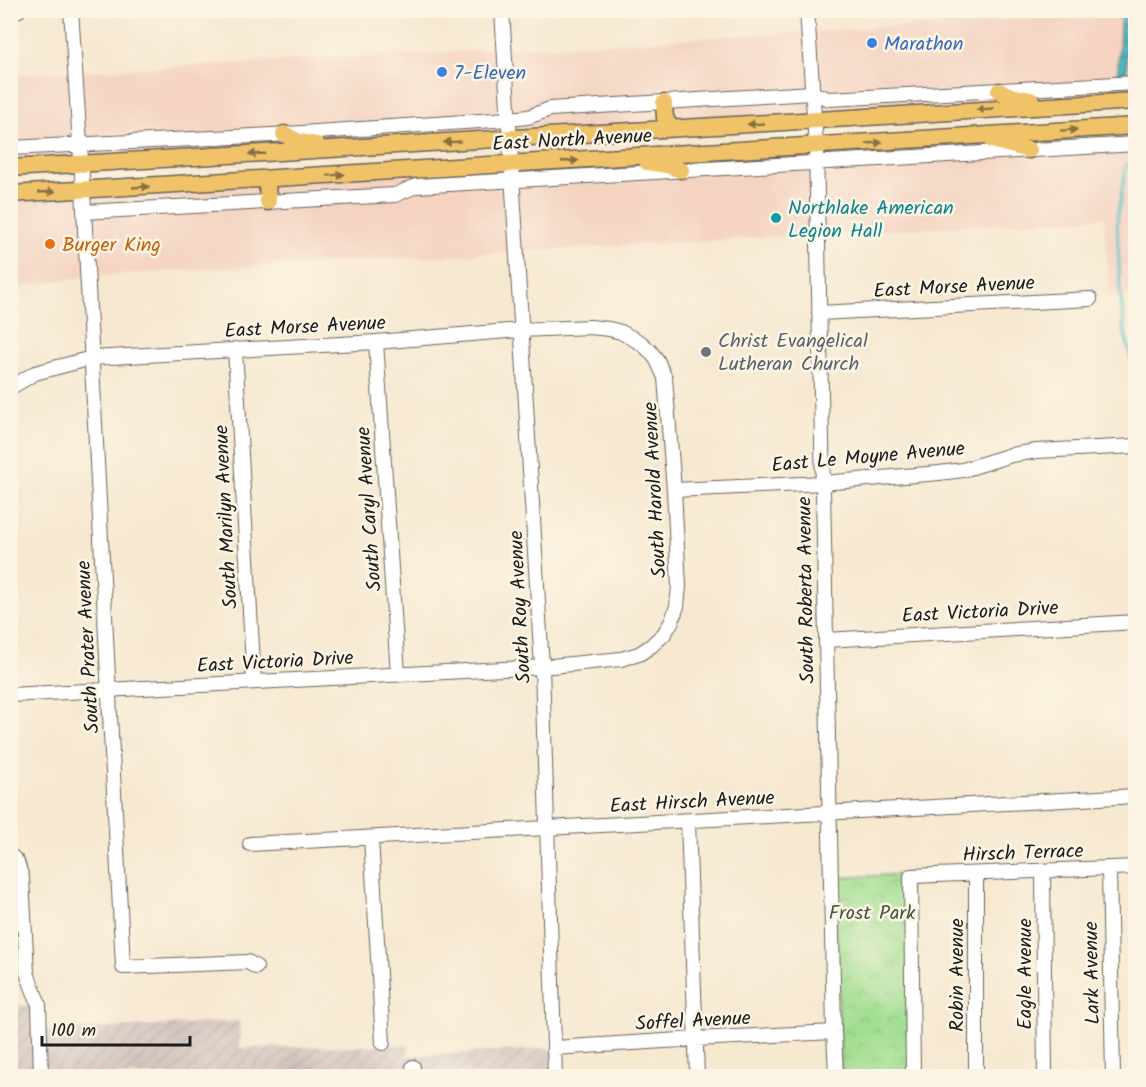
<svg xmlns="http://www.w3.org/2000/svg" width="1146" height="1087" font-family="Kalam,sans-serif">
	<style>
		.built { fill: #f4d3c1 }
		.industrial { fill: url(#industrial-furrows) }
		.park { fill: url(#park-crowns); stroke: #5f7d56; stroke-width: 1.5 }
		.water { fill: url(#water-waves); stroke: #346c70; stroke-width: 1.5 }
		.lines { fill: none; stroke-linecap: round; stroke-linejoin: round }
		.stream { stroke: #4dbcc4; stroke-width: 3 }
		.minor-casing { stroke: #69635b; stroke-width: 16 }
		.major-casing { stroke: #69635b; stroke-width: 19 }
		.minor { stroke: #fff; stroke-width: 14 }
		.major { stroke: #f1c369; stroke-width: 16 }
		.oneway { fill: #867042 }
		.shop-dot { fill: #3f7fe0; stroke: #fcf5e5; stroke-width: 2 }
		.culture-dot { fill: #0f9aa8; stroke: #fcf5e5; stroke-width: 2 }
		.food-dot { fill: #e8710a; stroke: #fcf5e5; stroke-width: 2 }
		.worship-dot { fill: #6b7280; stroke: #fcf5e5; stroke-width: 2 }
		.labels { text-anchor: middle; stroke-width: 5; stroke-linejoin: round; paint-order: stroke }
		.shop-label { font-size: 20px; fill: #366cbe; stroke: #fcf5e5; text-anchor: start }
		.street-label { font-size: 20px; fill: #1c1c1c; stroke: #fcf5e5 }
		.culture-label { font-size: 20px; fill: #0d838f; stroke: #fcf5e5; text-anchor: start }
		.food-label { font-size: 20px; fill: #c56008; stroke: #fcf5e5; text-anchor: start }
		.worship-label { font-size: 20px; fill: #5b616d; stroke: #fcf5e5; text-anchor: start }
		.park-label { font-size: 20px; fill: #44563f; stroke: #fcf5e5 }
	</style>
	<defs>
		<pattern id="industrial-furrows" width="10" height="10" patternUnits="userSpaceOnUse" patternTransform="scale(1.5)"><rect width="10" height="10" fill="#d0c0bc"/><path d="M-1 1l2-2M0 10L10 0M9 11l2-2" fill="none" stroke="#b2a4a1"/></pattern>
		<pattern id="park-crowns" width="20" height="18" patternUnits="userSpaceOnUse" patternTransform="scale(1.5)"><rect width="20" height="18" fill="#a2de91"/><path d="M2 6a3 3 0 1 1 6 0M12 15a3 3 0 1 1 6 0" fill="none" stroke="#8bbe7c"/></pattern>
		<pattern id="water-waves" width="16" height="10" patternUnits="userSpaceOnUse" patternTransform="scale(1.5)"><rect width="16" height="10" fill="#4dbcc4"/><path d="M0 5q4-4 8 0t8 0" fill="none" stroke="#3f989e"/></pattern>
	</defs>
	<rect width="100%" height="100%" fill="#fcf5e5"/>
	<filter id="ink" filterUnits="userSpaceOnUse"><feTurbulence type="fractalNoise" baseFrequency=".0167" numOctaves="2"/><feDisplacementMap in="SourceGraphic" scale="12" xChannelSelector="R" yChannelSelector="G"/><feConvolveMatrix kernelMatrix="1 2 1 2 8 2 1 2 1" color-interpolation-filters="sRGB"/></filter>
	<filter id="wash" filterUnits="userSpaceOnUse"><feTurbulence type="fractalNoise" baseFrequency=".008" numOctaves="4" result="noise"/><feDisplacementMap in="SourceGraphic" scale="24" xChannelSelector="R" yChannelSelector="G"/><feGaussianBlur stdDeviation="1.35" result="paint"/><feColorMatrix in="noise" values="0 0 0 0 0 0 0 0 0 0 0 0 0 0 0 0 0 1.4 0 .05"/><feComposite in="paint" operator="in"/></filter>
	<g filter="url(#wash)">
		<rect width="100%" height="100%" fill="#f7e8d0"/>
		<path class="built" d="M1135,12v88l-1124,68v-93l534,-28z
			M1135,144v152l-26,1 -5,-79 -1017,58 -76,13v-95l805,-48v16z"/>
		<path class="industrial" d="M39,1005l1,27 199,-11 1,27 168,-3 1,11 145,-8 1,28h-544l-1,-70z"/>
		<path class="park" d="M908,874l3,202h-70l-6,-198z"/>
		<path class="water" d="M1121,11h10l-5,45 1,17 -9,1z"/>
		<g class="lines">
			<path class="stream" d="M1127,163l-10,54 3,72 5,45 11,43"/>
		</g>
	</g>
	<g filter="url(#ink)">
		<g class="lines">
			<g class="minor-casing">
				<path id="minor" d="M71,10l12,180 40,777 125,-5 8,5
					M502,10l40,657 13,409
					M807,10l9,136 18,886 2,44
					M10,11l9,-1
					M10,148l262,-13 237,-16 19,-2 22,-8 262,-16 17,6 307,-16
					M84,212l311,-17 21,-9 720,-42
					M819,313l271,-14
					M376,342l22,332
					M235,349l19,333
					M10,388l25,-15 57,-15 284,-16 145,-12 69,-3 19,2 12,3 20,11 9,8 7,9 8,18 9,112 5,96 -2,20 -5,15 -8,13 -13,12 -12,8 -18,5 -79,8 -532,28
					M674,490l149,-7 116,-10 24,-3 48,-15 26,-4 99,-5
					M826,640l310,-18
					M688,821l9,255
					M371,838l12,205
					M250,844l886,-48
					M11,856l6,6 5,16 5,95 12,32 2,71
					M1109,868l4,208
					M1043,871l2,205
					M976,874v202
					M554,1048l142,-9 138,-7
					M413,1067v9
					M913,1076l-2,-200 225,-9"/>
			</g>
			<g class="major-casing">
				<path id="major" d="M999,91l12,5 20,4
					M664,103l1,15 6,10
					M284,134l13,7 20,4
					M992,140l37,10
					M647,162l19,3 15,5
					M10,168l1126,-67
					M267,179l1,23
					M10,194l1126,-68"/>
			</g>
			<use href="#minor" class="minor"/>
			<use href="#major" class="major"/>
		</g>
		<defs><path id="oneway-solid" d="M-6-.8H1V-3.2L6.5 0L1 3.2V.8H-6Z" transform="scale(1.5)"/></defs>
		<g class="oneway">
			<use href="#oneway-solid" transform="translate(985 109) rotate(176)"/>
			<use href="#oneway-solid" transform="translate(756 124) rotate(177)"/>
			<use href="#oneway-solid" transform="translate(1069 130) rotate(-4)"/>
			<use href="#oneway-solid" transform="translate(452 142) rotate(176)"/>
			<use href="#oneway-solid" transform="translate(874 143) rotate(-3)"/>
			<use href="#oneway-solid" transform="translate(257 154) rotate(177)"/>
			<use href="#oneway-solid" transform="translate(570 161) rotate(-3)"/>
			<use href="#oneway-solid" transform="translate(336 175) rotate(-4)"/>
			<use href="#oneway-solid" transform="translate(141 187) rotate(-3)"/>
			<use href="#oneway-solid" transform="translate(47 192) rotate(-3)"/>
		</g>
	</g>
	<g class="shop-dot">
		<circle cx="872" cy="43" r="6"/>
		<circle cx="442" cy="72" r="6"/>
	</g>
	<circle class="culture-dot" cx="776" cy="218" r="6"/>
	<circle class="food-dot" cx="50" cy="244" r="6"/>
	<circle class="worship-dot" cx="706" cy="352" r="6"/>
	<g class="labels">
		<g class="shop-label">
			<text x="884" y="50">Marathon</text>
			<text x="454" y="79">7-Eleven</text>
		</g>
		<g class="street-label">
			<text transform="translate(572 139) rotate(-3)" y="7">East North Avenue</text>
			<text transform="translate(954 286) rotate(-3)" y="7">East Morse Avenue</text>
			<text transform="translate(305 326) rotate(-3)" y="7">East Morse Avenue</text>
			<text transform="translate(868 456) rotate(-5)" y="7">East Le Moyne Avenue</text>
			<text transform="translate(654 490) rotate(-93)" y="7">South Harold Avenue</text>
			<text transform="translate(368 509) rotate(-94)" y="7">South Caryl Avenue</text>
			<text transform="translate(225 517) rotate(-93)" y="7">South Marilyn Avenue</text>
			<text transform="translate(805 590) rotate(-91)" y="7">South Roberta Avenue</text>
			<text transform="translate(519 607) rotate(-93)" y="7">South Roy Avenue</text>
			<text transform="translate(980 611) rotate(-3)" y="7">East Victoria Drive</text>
			<text transform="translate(87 647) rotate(-93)" y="7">South Prater Avenue</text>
			<text transform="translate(275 661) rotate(-3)" y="7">East Victoria Drive</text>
			<text transform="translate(692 801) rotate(-3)" y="7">East Hirsch Avenue</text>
			<text transform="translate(1023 852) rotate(-2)" y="7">Hirsch Terrace</text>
			<text transform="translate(1091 973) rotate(-91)" y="7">Lark Avenue</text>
			<text transform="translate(1024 974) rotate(-90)" y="7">Eagle Avenue</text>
			<text transform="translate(956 975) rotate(-90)" y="7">Robin Avenue</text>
			<text transform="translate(693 1020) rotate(-3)" y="7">Soffel Avenue</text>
		</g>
		<g class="culture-label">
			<text x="788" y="214">Northlake American<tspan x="788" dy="23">Legion Hall</tspan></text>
		</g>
		<g class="food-label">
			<text x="62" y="251">Burger King</text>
		</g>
		<g class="worship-label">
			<text x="718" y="347">Christ Evangelical<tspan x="718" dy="23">Lutheran Church</tspan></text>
		</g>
		<g class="park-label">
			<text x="872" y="919">Frost Park</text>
		</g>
	</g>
	<rect width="1146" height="1087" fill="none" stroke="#fcf5e5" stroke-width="36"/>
	<path d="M42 1036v9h148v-9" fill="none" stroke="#1c1c1c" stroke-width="3"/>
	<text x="51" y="1036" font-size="18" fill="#1c1c1c" stroke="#fcf5e5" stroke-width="4.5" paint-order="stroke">100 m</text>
</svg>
